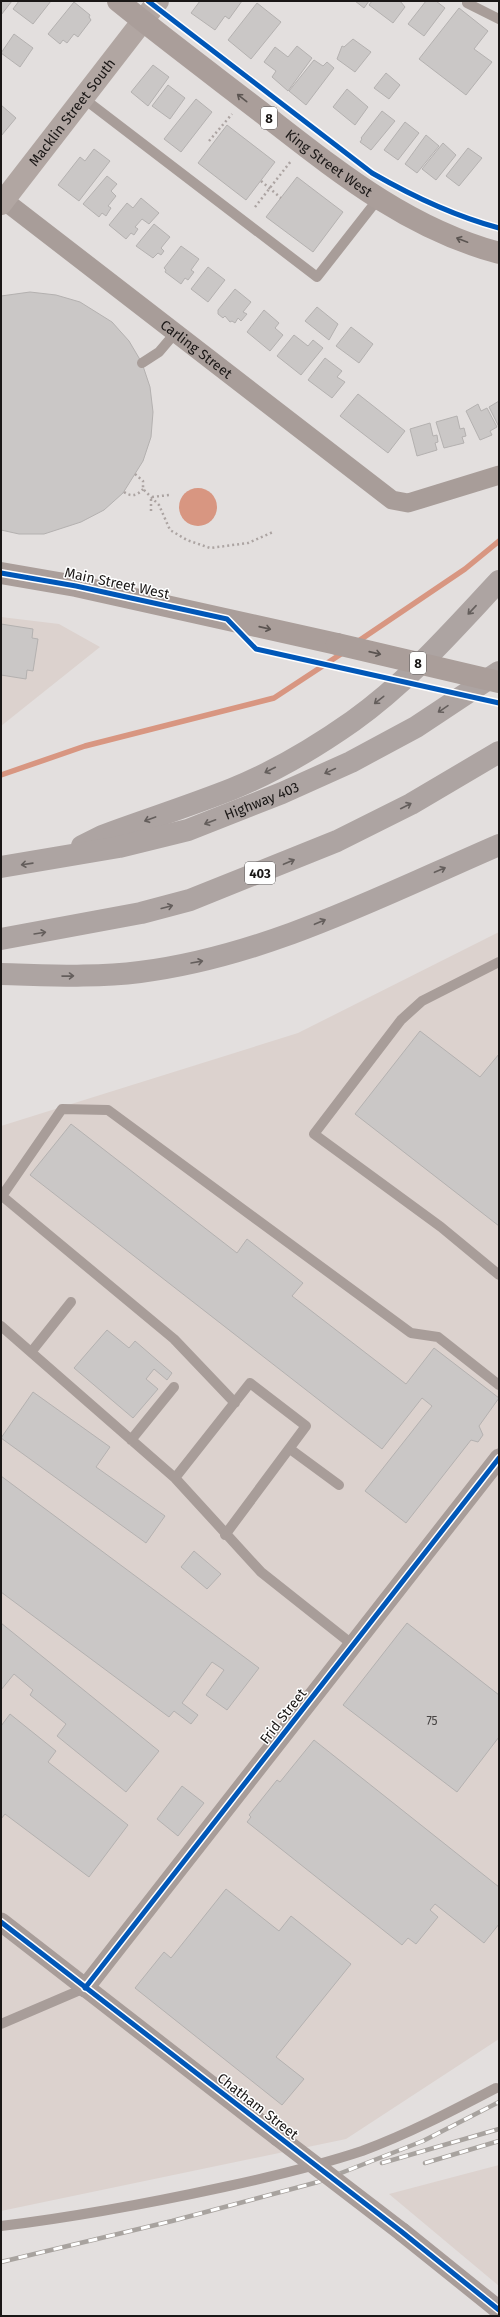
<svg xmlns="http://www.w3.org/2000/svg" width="500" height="2317" font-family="'Fira Sans',sans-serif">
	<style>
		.built { fill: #dcd2ce }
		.water { fill: #d89681 }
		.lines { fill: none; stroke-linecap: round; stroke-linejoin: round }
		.stream { stroke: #d89681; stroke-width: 5.5 }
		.building { fill: #cac7c6; stroke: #b4b1b0 }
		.path { stroke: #aca4a2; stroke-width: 2.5; stroke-dasharray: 2 3; stroke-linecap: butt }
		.lane { stroke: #a89d99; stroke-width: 10 }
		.street { stroke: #a89d99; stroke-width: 19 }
		.secondary { stroke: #b1a6a2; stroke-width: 22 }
		.primary { stroke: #aa9e9a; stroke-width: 22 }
		.highway { stroke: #ada4a2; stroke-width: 22 }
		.rail-casing { stroke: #a8a39f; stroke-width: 4.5 }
		.rail { stroke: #fff; stroke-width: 3; stroke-dasharray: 9; stroke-linecap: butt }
		.street-bridge { stroke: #a89d99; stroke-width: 19 }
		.primary-bridge { stroke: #aa9e9a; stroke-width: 22 }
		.cycleway-casing { stroke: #fff; stroke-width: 8 }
		.cycleway { stroke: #0057b8; stroke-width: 5 }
		.oneway { stroke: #5b5451 }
		.oneway2 { stroke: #645e5c }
		.labels { text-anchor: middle; stroke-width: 3; stroke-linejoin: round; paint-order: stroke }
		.number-label { font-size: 12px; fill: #464342 }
		.shield { fill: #fff; stroke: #5f5d5c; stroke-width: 1 }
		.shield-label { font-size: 13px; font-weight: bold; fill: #1a1716 }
		.street-label { font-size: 14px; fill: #1a1716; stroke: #fff }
	</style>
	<rect width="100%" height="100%" fill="#e3dfde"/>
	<path class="built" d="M1,617l58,7 41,23 -99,79z
		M499,932v1107l-153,100 -345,72v-1085l297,-93z
		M499,2165v121l-110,-92z"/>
	<path class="water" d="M179 507a19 19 0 1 1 38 0a19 19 0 1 1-38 0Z"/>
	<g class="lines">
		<path class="stream" d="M357,642l108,-73 34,-28
			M1,775l84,-29 189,-48 70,-46"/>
	</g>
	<path class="building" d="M1,1h11l-11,14z
		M19,1h32l-18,23 -20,-15z
		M200,1h42l-13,18 -4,-3 -10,14 -24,-17z
		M355,1h14l-5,7z
		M372,1h28l5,6 -12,16 -24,-18z
		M426,1h10l9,7 -21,28 -16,-12z
		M74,2l16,13 -1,2 2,3 -13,17 -4,-3 -7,9 -4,-3 -3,4 -12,-10z
		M257,3l24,19 -30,37 -23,-19z
		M459,8l29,23 -14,18 18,13 -26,33 -47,-36z
		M14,34l19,14 -13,19 -19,-14z
		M353,39l18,13 -16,20 -18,-13 5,-13 2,1z
		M297,46l15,12 -24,33 -16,-14 4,-6 -12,-9 11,-15 13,10z
		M314,60l9,6 4,-4 7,6 -28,37 -17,-14z
		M153,65l16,12 -21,29 -17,-14z
		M386,73l14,12 -11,14 -15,-11z
		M168,85l17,13 -15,21 -18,-13z
		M347,89l21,18 -13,18 -22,-18z
		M196,99l16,13 -31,40 -17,-13z
		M1,105l15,13 -15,18z
		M382,111l13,10 -24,29 -11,-8 2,-3 -1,-1z
		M405,122l14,11 -21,27 -14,-10z
		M227,125l48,37 -29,38 -48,-37z
		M426,135l13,11 -22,27 -12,-9z
		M443,143l13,12 -20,25 -14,-11z
		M468,148l14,10 -23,28 -13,-10z
		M94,149l16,12 -31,40 -21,-16 22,-28 5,4z
		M107,176l10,8 -6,7 5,5 -8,10 3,2 -5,8 -4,-3 -3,4 -16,-13z
		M297,177l46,35 -30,40 -47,-35z
		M141,198l18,15 -10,11 -7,-5 -7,8 3,2 -4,6 -3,-2 -5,6 -17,-14 18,-22 6,5z
		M154,224l16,13 -9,11 3,3 -3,4 -3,-2 -5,5 -17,-12z
		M181,246l18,13 -8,11 3,2 -6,8 -3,-2 -4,6 -16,-12 1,-2 -2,-2z
		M208,267l17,13 -17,22 -17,-13z
		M235,289l16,13 -8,10 4,2 -6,7 -3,-3 -3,5 -3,-2 -2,1 -5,-6 -2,2 -5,-4v-4z
		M30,292l26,3 24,7 32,20 17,19 13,22 8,24 3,25 -2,25 -8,24 -20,32 -19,17 -23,12 -37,12h-25l-18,-4v-234z
		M317,307l21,17 -9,16 -24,-19z
		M264,310l15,13 -4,5 8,7 -13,16 -23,-19z
		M351,327l22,17 -14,19 -23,-17z
		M294,335l14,11 5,-6 10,8 -22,27 -24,-19z
		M325,358l17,13 -5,6 8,5 -13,16 -24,-18z
		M358,394l47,37 -17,22 -48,-37z
		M499,401v26l-10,-20z
		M478,404l3,7 6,-3 10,19 -7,4 2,4 -12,5 -14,-29z
		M457,416l3,13 4,-1 2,8 -4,1 2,6 -20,5 -8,-26z
		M430,423l3,13 4,-1 1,7 -3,1 2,7 -20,6 -7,-27z
		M1,624l32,5 -1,9 6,1 -5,32 -6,-1 -1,9 -25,-4z
		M420,1031l60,46 19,-23v172l-144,-112z
		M71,1124l166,129 10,-14 56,44 -11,13 114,88 28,-36 65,50 -20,28 4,9 -5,7 -7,-2 -65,83 -41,-32 67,-85 -10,-8 -40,51 -352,-274z
		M107,1330l22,18 6,-7 37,32 -5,7 -13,-11 -8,10 12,10 -25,29 -59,-50z
		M33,1392l77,55 -14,20 69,49 -19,27 -145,-105z
		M1,1476l258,192 -32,42 -21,-15 18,-25 -12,-8 -30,41 16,12 -7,9 -17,-13 -5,6 -168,-125z
		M194,1551l27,23 -14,15 -26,-22z
		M1,1623l158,128 -33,41 -69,-56 9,-12 -36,-29 3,-5 -19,-16 -13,16z
		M407,1623l92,72v42l-42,55 -114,-87z
		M10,1714l46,37 -8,11 80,63 -39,52 -84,-63 -4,5v-93z
		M314,1740l185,147v37l-15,19 -49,-39 -5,6 8,7 -22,27 -8,-6 -6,7 -155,-123 4,-5 -2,-2 28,-35 3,2z
		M182,1786l22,17 -26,33 -21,-17z
		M226,1889l53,42 12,-15 60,48 -75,93 28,22 -22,26 -147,-117 29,-36 7,6z"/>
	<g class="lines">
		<path class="path" d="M209,141l23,-27
			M261,181l20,17
			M255,207l36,-46
			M135,474l8,7v8l16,16 11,25 17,10 23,8 38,-5 25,-11
			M124,492c7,5 13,4 19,-3
			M151,511v-14l19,-2"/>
		<path class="lane" d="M468,1l-1,2 32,16
			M83,98l234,179 61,-78
			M142,363l17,-11 17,-20
			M499,962l-77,39 -21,19 -87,114 127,93 58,48
			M1,1326l174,152 86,94 92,73
			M32,1351l39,-49
			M235,1403l-61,-64 -172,-143 60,-87 46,1 303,223 27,4 61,48
			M131,1440l43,-53
			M290,1449l49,36
			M175,1478l75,-95 56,43 -81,109
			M1,2024l84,-36
			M1,2226c75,-9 149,-23 223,-39 46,-10 93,-21 138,-36 46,-17 90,-40 134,-63"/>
		<g class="street">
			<path id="s1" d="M1,198l391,302 16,3 91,-28"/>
			<path d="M1,1922l277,215"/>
			<path d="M85,1988l414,-530"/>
			<path d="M402,2232l97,78"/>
		</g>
		<path class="secondary" id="s2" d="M1,204l157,-203"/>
		<g class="primary">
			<path id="s3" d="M118,1c47,38 95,74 143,111 75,58 145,116 238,141"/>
			<path d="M1,573l75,13 261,58"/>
		</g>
		<g class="highway">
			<path d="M82,846l20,-10c43,-16 87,-30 130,-47 42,-17 84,-42 121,-68 55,-39 100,-91 146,-140"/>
			<path id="s4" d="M1,867l118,-20 69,-17 94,-37 69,-31 65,-35 83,-55"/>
			<path d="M1,939l140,-26 49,-13 147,-59 74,-37 88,-52"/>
			<path d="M1,974c46,1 93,4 139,-2 127,-16 243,-77 359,-127"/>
		</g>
		<g class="rail-casing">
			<path id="rail" d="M382,2163l117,-34
				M425,2163l74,-22
				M1,2262l171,-41 146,-39 105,-41 76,-39"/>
		</g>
		<use href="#rail" class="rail"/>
		<path class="street-bridge" d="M278,2137l124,95"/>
		<path class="primary-bridge" d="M337,644l162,38"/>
		<g class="cycleway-casing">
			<path id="cycleway" d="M148,1l224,172c40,23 82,43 127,55
				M1,573l75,13 151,33 29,30 243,54
				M1,1922l401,310 97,78
				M85,1988l414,-530"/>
		</g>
		<use href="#cycleway" class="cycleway"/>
	</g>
	<defs><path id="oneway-shaft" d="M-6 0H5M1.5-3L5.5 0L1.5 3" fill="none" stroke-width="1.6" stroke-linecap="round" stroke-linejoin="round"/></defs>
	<g class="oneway">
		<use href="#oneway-shaft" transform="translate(242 98) rotate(-142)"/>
		<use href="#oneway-shaft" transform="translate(462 240) rotate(-159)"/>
		<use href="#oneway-shaft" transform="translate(265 628) rotate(13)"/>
		<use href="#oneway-shaft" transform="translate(375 653) rotate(13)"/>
	</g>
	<g class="oneway2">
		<use href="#oneway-shaft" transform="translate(472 610) rotate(133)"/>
		<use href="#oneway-shaft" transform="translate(379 700) rotate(142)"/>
		<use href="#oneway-shaft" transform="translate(443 709) rotate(146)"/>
		<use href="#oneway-shaft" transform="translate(270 770) rotate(153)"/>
		<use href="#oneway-shaft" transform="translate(330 771) rotate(155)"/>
		<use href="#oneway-shaft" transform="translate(406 806) rotate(-27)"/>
		<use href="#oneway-shaft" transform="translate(150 819) rotate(160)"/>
		<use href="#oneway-shaft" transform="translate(210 822) rotate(159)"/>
		<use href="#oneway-shaft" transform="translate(289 862) rotate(-23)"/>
		<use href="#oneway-shaft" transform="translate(27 864) rotate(172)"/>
		<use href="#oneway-shaft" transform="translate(440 870) rotate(-23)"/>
		<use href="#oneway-shaft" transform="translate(167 907) rotate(-15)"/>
		<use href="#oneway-shaft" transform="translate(320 922) rotate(-23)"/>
		<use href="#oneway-shaft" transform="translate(40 933) rotate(-9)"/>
		<use href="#oneway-shaft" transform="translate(197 962) rotate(-10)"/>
		<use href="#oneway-shaft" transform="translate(68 976) rotate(-1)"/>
	</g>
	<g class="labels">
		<g class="number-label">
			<text x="432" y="1725">75</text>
		</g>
		<g class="shield">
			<rect x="261" y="107" width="16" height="22" rx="3"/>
			<rect x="410" y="652" width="16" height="22" rx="3"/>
			<rect x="245" y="862" width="30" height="22" rx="3"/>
		</g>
		<g class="shield-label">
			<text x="269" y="123">8</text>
			<text x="418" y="668">8</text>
			<text x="260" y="878">403</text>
		</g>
		<g class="street-label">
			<text dy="5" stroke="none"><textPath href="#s2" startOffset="116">Macklin Street South</textPath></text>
			<text dy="5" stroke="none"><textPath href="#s3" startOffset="266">King Street West</textPath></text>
			<text dy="5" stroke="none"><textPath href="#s1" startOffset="247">Carling Street</textPath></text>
			<text transform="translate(117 583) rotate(12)" y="5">Main Street West</text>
			<text dy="5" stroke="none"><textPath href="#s4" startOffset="270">Highway 403</textPath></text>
			<text transform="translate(283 1716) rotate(-52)" y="5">Frid Street</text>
			<text transform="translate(258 2106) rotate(38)" y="5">Chatham Street</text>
		</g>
	</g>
	<rect width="500" height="2317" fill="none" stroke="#1a1716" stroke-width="4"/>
</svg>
